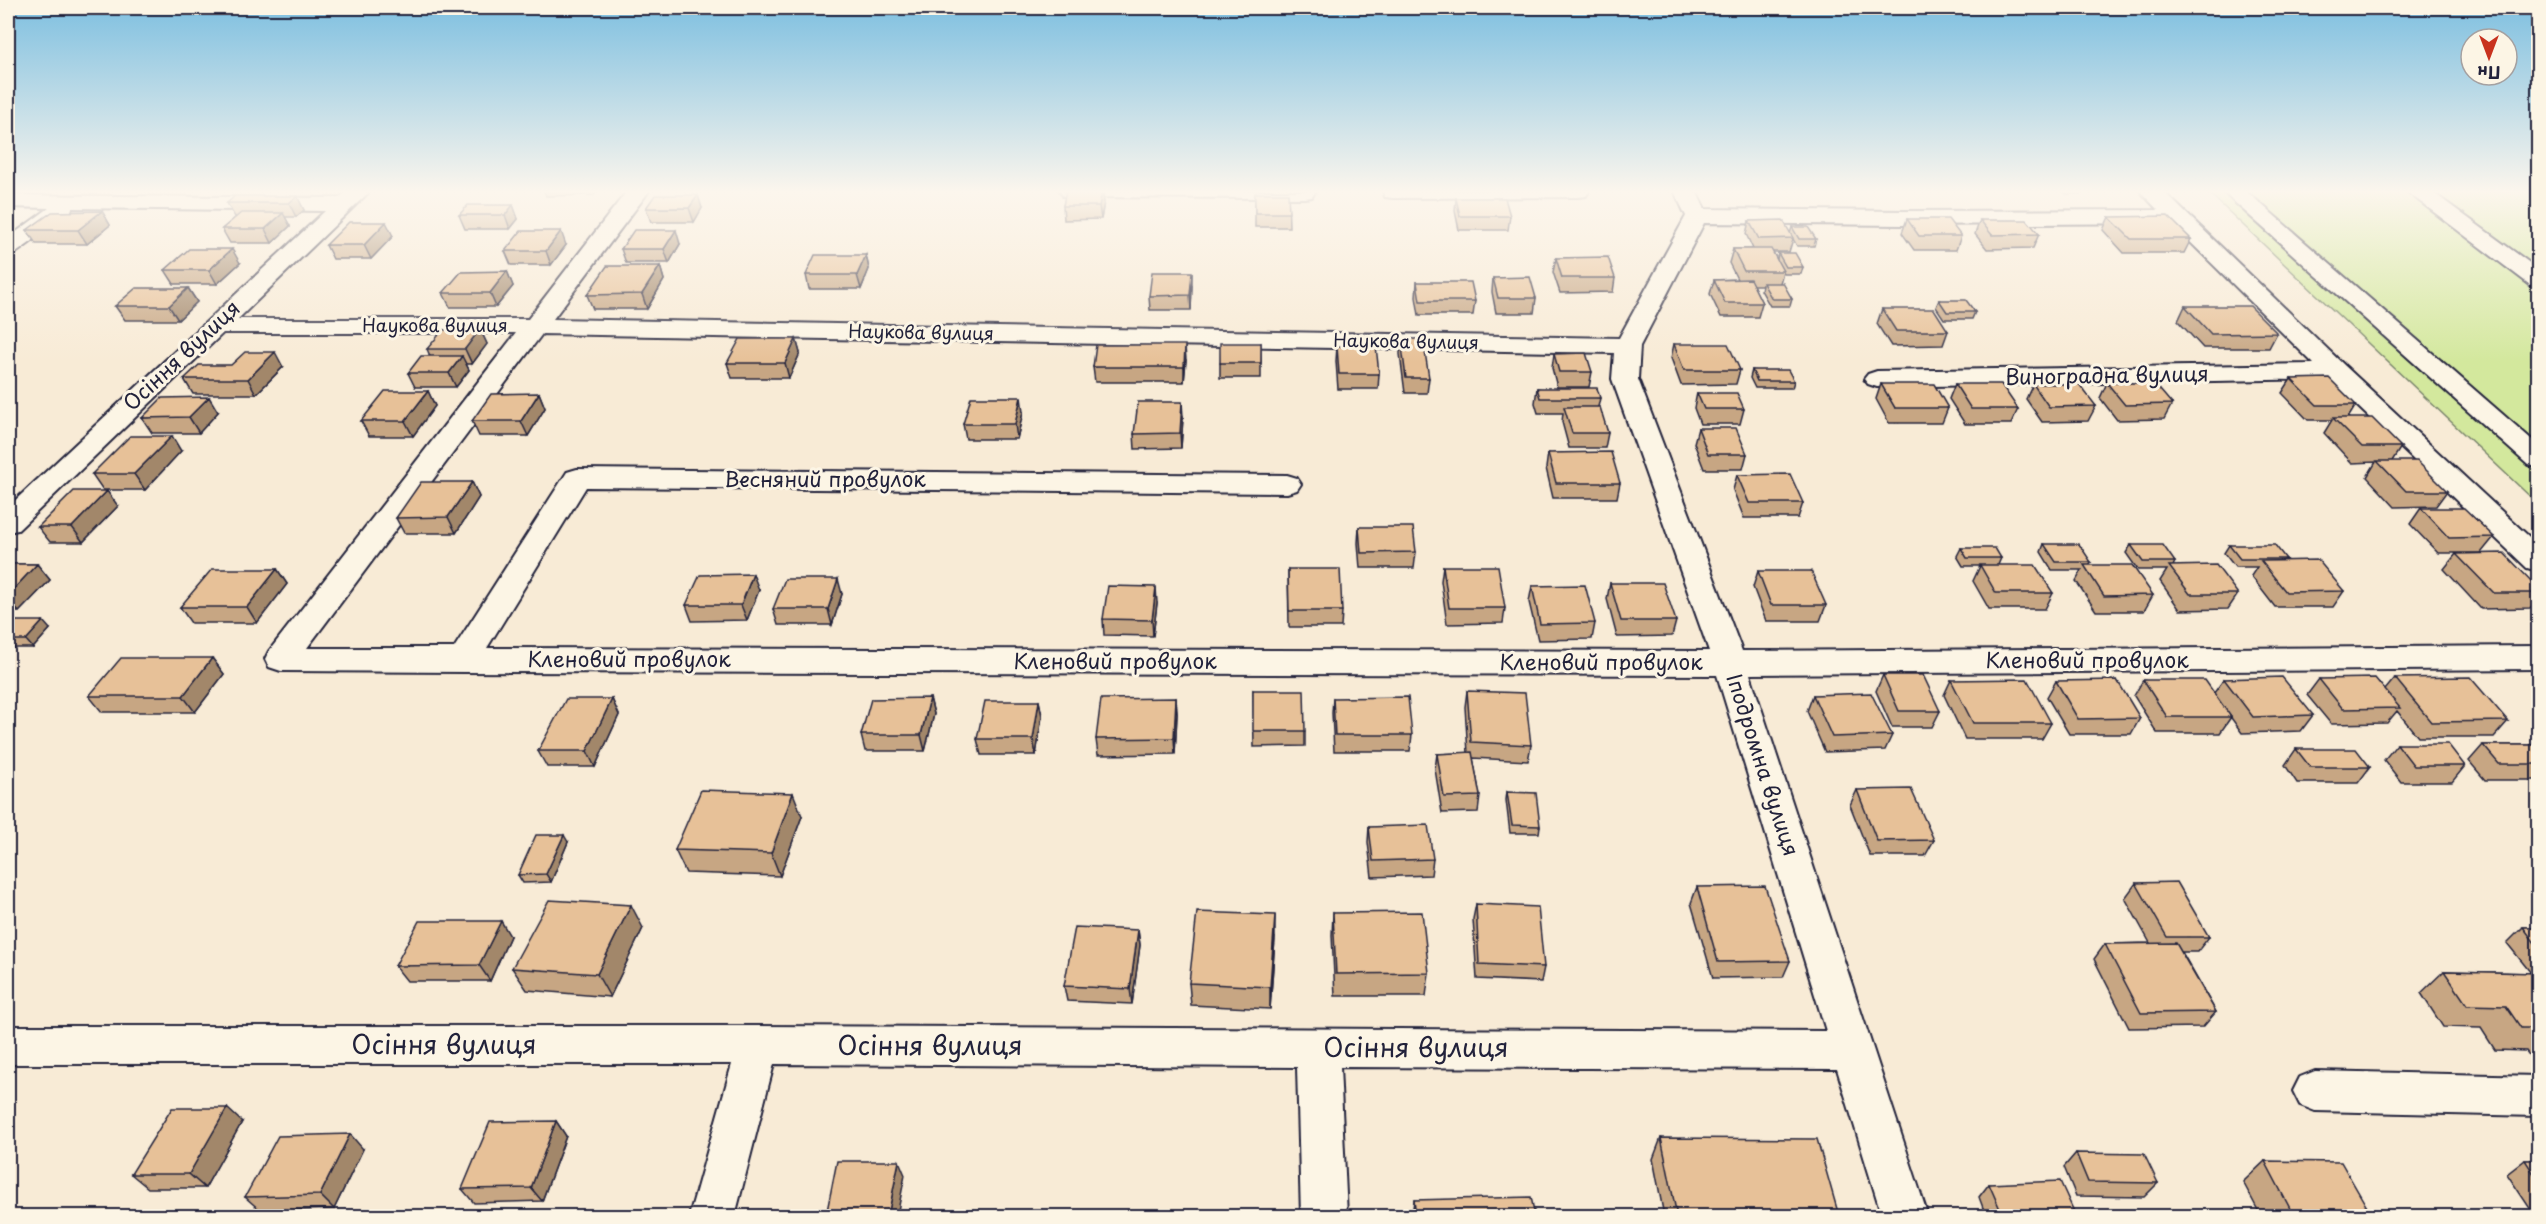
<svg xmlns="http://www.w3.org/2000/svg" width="2546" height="1224" font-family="'Playpen Sans',sans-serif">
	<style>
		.green { fill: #d3e89d; stroke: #7a856c; stroke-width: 1.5 }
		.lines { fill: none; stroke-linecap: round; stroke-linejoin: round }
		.minor-casing { stroke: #22223b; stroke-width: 4 }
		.minor { fill: #fcf5e5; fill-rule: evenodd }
		.wall { fill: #c7a683; stroke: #22223b; stroke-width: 1.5 }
		.shaded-wall { fill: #a2876a; stroke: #22223b; stroke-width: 1.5 }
		.building { fill: #e7c198; stroke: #22223b; stroke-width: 1.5 }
		.labels { text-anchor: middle; stroke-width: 6; stroke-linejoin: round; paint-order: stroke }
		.far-street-label { font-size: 18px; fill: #22223b; stroke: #fcf5e5 }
		.street-label { font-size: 21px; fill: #22223b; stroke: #fcf5e5 }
		.near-street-label { font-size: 26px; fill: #22223b; stroke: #fcf5e5 }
	</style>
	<rect width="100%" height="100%" fill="#f8ebd6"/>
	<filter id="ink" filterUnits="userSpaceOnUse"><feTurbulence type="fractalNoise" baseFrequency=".0167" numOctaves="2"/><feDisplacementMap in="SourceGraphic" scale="12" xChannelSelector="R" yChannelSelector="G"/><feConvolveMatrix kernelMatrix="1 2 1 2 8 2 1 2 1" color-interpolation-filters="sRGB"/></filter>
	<g filter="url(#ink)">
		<path class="green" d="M2207,191h331v313z"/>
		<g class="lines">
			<g class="minor-casing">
				<path id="minor" d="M347,191h23l-132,128h290l99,-128h22l-96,128 1066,19 67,-122 -12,-25h22l9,18 200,2 253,-1 -18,-19h23l182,175 193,179v26l-11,-3 -198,-189 -452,8 -9,-3 -4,-5 4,-5 9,-3 437,-7 -143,-141 -266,2 -201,-2 -64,123 -2,33 104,272 796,-5v23l-788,5 178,542h-46l-45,-147 -497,-2 7,149h-46l-4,-149 -523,-3 -39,152h-46l43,-152h-724v-38h750l1068,5 -109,-356 -1254,-3 -182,-1 -12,-4 -4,-8 4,-8 247,-318h-293l-205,197 -10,2v-25l317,-296 -253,-3 -2,6 -54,39 -8,2v-17l41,-30 -41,-1v-12l331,3zM542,334l1072,19 -2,26 97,272 -1222,-3 99,-161 701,6 10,-3 4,-6 -4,-6 -10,-3 -710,-6 -10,3 -113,176h-147z
					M1060,191h254l1,1 -3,5 -8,1 -233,-1 -8,-1z
					M1383,191h206l-3,5 -8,1 -185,1 -8,-1z
					M2222,191h24l292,254v22l-10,-2z
					M2406,191h25l107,78v18l-8,-2z
					M2315,1071l223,5v40l-223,-5 -15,-6 -7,-14 7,-14z"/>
			</g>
			<use href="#minor" class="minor"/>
		</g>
		<path class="wall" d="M544,191h53l-3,4 -48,1z
			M1066,191h37l1,11 -3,17 -37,1 -1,-14z
			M2063,191h20l-2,3h-15z
			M1255,193h33l1,34h-34z
			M297,196l7,14 -8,7h-11l5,9 -18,17h-42l-8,-14 14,-12h-1l-8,-14z
			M1456,198l54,18 -2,14h-49l-4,-19z
			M513,205l5,14 -8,10h-45l-6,-14z
			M646,208h56l-8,14h-43z
			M102,211l8,14 -23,19h-51l-9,-14z
			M2109,217l82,22 -7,14h-60l-21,-23z
			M1907,219l54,17 -5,14h-42l-12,-17z
			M1980,220l59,14 -6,14 -46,1 -12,-15z
			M1749,221l41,13 2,-7 24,12 -2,7h-17l-4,-7 -4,13h-16l4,7 1,-6 25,14 -2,7h-17l-1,-2 -3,11 12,16 -2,7h-20l-9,-16 1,-5h-9l9,18 -4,14h-37l-11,-23 4,-14 23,-1 -8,-16 4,-14h20l-7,-15z
			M393,236l-22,23h-38l-7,-14z
			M680,244l-11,19h-43l-5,-14z
			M566,245l-15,20h-40l-6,-14z
			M866,255l3,14 -8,20h-52l-3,-14z
			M1556,258l59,20 -2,14 -53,1 -7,-21z
			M240,263l-23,21h-43l-9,-14z
			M660,266l4,14 -17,29h-54l-6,-14z
			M507,271l6,15 -17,21h-46l-7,-14z
			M1493,278l43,20 -2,15h-38l-4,-21z
			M1417,282l58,19 -2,14h-54l-3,-18z
			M1192,286l-1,24h-41l-1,-14z
			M188,288l9,14 -19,18h-53l-10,-14z
			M1939,300l36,12 -3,7h-28l-8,-12z
			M2185,306l92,27 -8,15h-66l-25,-27z
			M1882,309l66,22 -5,14 -52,1 -14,-22z
			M480,329l7,15 -15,20h-6l3,6 -13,17h-41l-7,-14 22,-17 -3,-7z
			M796,339l4,14 -11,25h-57l-5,-15z
			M1401,339l28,39 -2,15h-22l-5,-39z
			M1261,343v35h-41v-15z
			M1674,344l66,26 -4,14 -55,1 -10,-27z
			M1337,346l42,28 -1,15h-40l-2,-28z
			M1554,354l38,18 -3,15h-32l-5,-19z
			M1186,360l-2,22h-89l-2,-15z
			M283,367l-27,27h-63l-9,-15z
			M1752,370l42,11 -2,7h-37l-5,-10z
			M2291,379l65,26 -8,13 53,29 -9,14 55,30 -11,15 -41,1 -28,-30 9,-15 -24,1 -28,-30 8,-13h-24l-26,-27z
			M2107,383l65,21 -8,15 -47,1 -17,-22z
			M1881,384l67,24 -6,15h-53l-13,-24z
			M1955,384l63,25 -7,15h-46l-16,-25z
			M2033,384l63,22 -8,15 -46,1 -16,-23z
			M1537,388l63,10 -2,9 10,26 -3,15h-36l-7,-26 1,-9h-25l-3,-10z
			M428,391l7,15 -22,30h-44l-8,-15z
			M539,393l6,15 -17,28h-49l-7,-15z
			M1697,393l47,16 -4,15h-40l-6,-16z
			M218,412l-19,21h-47l-10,-15z
			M1023,412l-6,27h-51l-3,-15z
			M1183,417l-2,31 -46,1 -1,-15z
			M1698,428l49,26 -4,15h-39l-10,-26z
			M181,451l-36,39h-42l-11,-16z
			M1548,453l72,30 -3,15h-64l-7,-30z
			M1737,475l66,28 -5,15h-54l-11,-28z
			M472,482l7,15 -23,36h-52l-8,-15z
			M118,506l-35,36h-33l-12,-15z
			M2421,508l73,29 -13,16h-43l-28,-29z
			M1359,527l57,25 -2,16h-54l-2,-25z
			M2044,544l47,18 -1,3 63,30 -9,16h-48l-20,-30 6,-11h-30l-11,-18z
			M2131,545l44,17 -2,4 65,28 -10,15 -48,1 -20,-29 7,-11h-29l-12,-17z
			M2229,545l57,14 -1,2 59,30 -11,16h-58l-24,-31 6,-9h-22l-11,-14z
			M1961,548l40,10 -3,7 55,28 -8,16h-56l-16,-28 7,-15h-17l-6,-10z
			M2456,554l82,34v11l-8,9 -49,1 -37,-40z
			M8,564h29l13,16 -31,32h-11z
			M1443,566l62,42 -2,15 -56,1 -6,-43z
			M277,569l10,15 -30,39h-66l-11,-16z
			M1288,569l54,42 -1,16h-52z
			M1758,571l68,34 -6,16h-54l-13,-34z
			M1610,583l66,38 -4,15 -55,1 -10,-38z
			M1532,586l63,37 -3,16 -54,1 -9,-38z
			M759,590l-12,30 -55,1 -6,-16z
			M842,594l-10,31h-54l-5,-16z
			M1157,603l-4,33 -49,-1 -1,-16z
			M8,621l42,8 -17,19h-25z
			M212,658l12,16 -29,38h-93l-13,-16z
			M1883,675l57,36 -8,16h-40l-16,-36z
			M2395,678l113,43 -14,16h-76l-21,-26 -10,12 -56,1 -24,-29 12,-16 66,11z
			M2224,679l89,36 -12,16 -59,2 -13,-18 2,2 -11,16h-63l-23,-37 9,-16 71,13z
			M1951,680l100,43 -9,16h-77l-21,-44z
			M2056,681l84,37 -9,16h-62l-22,-37z
			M1253,690l52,41v15l-51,1z
			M1467,691l64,54 -3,16 -55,-3 7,38 -2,16 -36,1 -7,-44 2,-15 31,-1 -3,-46z
			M1813,695l79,40 -7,15 -60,2 -18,-41z
			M930,698l4,16 -9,37h-60l-4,-16z
			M1176,698l1,16 -2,40 -77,1 -2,-16z
			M1333,698l79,37 -2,16h-76l-2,-38z
			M612,699l7,16 -24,52h-48l-9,-16z
			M1039,701l3,15 -6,39h-55l-4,-16z
			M2397,744l68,22 -13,16h-51l-17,-22z
			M2483,745h55v35h-53l-16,-19z
			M2296,749l74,18 -12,16h-61l-12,-18z
			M1857,790l77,50 -9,16h-55l-20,-51z
			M1507,792l33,34 -1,7h-29l-4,-33z
			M802,816l-22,60 -94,-3 -11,-23z
			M1369,827l64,32 -2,16 -59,2 -4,-35z
			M568,842l-17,40 -28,1 -5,-8z
			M2136,883l73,54 -12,15h-15l34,60 -13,15 -74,1 -35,-69 11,-15 45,-1 -25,-45z
			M1697,887l93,74 -7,16 -70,1 -22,-75z
			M1476,904l68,63 -3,15 -64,-3 -4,-60z
			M1333,913l96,60 -3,23h-91l-3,-61z
			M2523,927h15v141l-12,-17 -31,-1 -14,-22 -38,-1 -22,-34 23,-22 87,2 -24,-30z
			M643,928l-33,69 -83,-7 -15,-22z
			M1138,930l2,15 -8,59 -65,-3 -3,-15z
			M510,936l-20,45h-83l-12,-15z
			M1275,938l-5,71 -79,-4 -2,-22z
			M556,1121l10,15 -24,65 -68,2 -12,-14z
			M242,1122l-37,66h-57l-17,-14z
			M1661,1138l178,78h-175l-11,-57z
			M363,1149l-29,60 -73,2 -16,-14z
			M2076,1153l82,30 -14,14 -68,-1 -12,-29z
			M2525,1160h13v56h-3l-28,-42z
			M2265,1161l107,55h-111l-18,-34z
			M1989,1184l87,32h-90l-7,-19z
			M1414,1200l121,16h-123z"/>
		<path class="shaded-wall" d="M1102,191l2,11 -3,17 -2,-13z
			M698,195l4,13 -8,14 -5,-14z
			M297,196l7,14 -8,7 -7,-14z
			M8,203l6,10 -6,5z
			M513,205l5,14 -8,10 -5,-14z
			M102,211l8,14 -23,19 -9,-14z
			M283,213l7,13 -18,17 -7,-14z
			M386,222l7,14 -22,23 -7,-14z
			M676,230l4,14 -11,19 -5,-14z
			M561,231l5,14 -15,20 -5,-14z
			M232,249l8,14 -23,21 -8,-14z
			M866,255l3,14 -8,20 -4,-14z
			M660,266l4,14 -17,29 -5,-15z
			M507,271l6,15 -17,21 -6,-14z
			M1192,272v14l-1,24 -1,-15z
			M188,288l9,14 -19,18 -9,-14z
			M8,290l4,7 -4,3z
			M480,329l7,15 -15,20 -7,-15z
			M796,339l4,14 -11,25 -4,-15z
			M1185,345l1,15 -2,22v-15z
			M275,352l8,15 -27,27 -8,-15z
			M462,356l7,14 -13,17 -7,-14z
			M428,391l7,15 -22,30 -8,-15z
			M539,393l6,15 -17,28 -7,-15z
			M209,397l9,15 -19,21 -10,-16z
			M1021,397l2,15 -6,27 -2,-15z
			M1182,402l1,15 -2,31 -1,-15z
			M172,436l9,15 -36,39 -11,-16z
			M472,482l7,15 -23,36 -8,-16z
			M107,491l11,15 -35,36 -11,-15z
			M37,564l13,16 -31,32 -11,-13v-4z
			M277,569l10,15 -30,39 -10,-16z
			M753,574l6,16 -12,30 -6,-15z
			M838,579l4,15 -10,31 -4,-16z
			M1156,587l1,16 -4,33 -1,-16z
			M43,621l7,8 -17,19 -7,-8z
			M212,658l12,16 -29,38 -12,-16z
			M930,698l4,16 -9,37 -4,-16z
			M1176,698l1,16 -2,40 -1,-16z
			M612,699l7,16 -24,52 -8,-16z
			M1039,701l3,15 -6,39 -3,-16z
			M793,793l9,23 -22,60 -9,-23z
			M564,835l4,7 -17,40 -5,-8z
			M631,905l12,23 -33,69 -13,-23z
			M1275,915v23l-5,71v-22z
			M501,921l9,15 -20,45 -11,-16z
			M1138,930l2,15 -8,59 -2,-15z
			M227,1108l15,14 -37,66 -16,-14z
			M556,1121l10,15 -24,65 -11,-13z
			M350,1134l13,15 -29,60 -14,-14z
			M899,1161l6,14 -8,41h-9z"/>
		<path class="building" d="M1066,191h36l-3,15h-36z
			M1255,193h33l1,20h-34z
			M655,195h43l-9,13h-43z
			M235,196h62l-8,7h-62z
			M1456,198h49l5,18h-50z
			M468,205h45l-8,10h-46z
			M102,211l-24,19h-51l25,-18z
			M241,213h42l-18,16h-43z
			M2168,216l23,23h-60l-22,-22z
			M1907,219h41l13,17h-42z
			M1783,220l10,18 -34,1 -10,-18z
			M1980,220h47l12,14 -47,1z
			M349,222h37l-22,23h-38z
			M1792,227h16l8,12h-17z
			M634,230h42l-12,19h-43z
			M521,231h40l-15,20h-41z
			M189,249h43l-23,21h-44z
			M1733,249h38l12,22h-39z
			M1778,253h17l8,14h-17z
			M815,255h51l-9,20h-51z
			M1608,257l7,21h-53l-6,-20z
			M607,266h53l-18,28 -55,1z
			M507,271l-17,22h-47l18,-21z
			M1152,272h40l-2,23 -41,1z
			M1530,277l6,21h-38l-5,-20z
			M1750,279l12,24h-37l-11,-23z
			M1417,282h54l4,19h-55z
			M1763,283h20l9,16h-20z
			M136,288h52l-19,18h-54z
			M1939,300h27l9,12h-28z
			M2185,306h65l27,27 -66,1z
			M1882,309h52l14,22h-52z
			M480,329l-15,20h-38l16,-19z
			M740,339h56l-11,24h-58z
			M1401,339h22l6,39h-23z
			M1220,343h41v20h-41z
			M1674,344h54l12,26h-56z
			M1096,345h89l-1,22h-91z
			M1337,346h39l3,28h-40z
			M245,352h30l-27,27h-64l15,-14h32z
			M1586,353l6,19h-33l-5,-18z
			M421,356h41l-13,17h-41z
			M1752,370h36l6,11h-37z
			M2329,378l27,27h-39l-26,-26z
			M2107,383h47l18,21 -47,1z
			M1881,384h53l14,24h-53z
			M1955,384h46l17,25h-47z
			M2033,384h46l17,22 -47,1z
			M1537,388h60l3,10h-60z
			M385,391h43l-23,30h-44z
			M539,393l-18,28h-49l19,-27z
			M1697,393h40l7,16h-40z
			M209,397l-20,20 -47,1 20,-20z
			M971,397h50l-6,27h-52z
			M1138,402h44l-2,31 -46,1z
			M1564,407h36l8,26h-36z
			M2333,418h39l29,29h-39z
			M1698,428h38l11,26h-39z
			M130,436h42l-38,38h-42z
			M1611,452l9,31h-64l-8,-30z
			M2377,461h40l30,30h-41z
			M1790,474l13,29h-54l-12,-28z
			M421,482h51l-24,35 -52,1z
			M74,491h33l-35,36h-34z
			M2421,508h43l30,29 -45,1z
			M1359,527h54l3,25 -55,1z
			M2044,544h35l12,18h-35z
			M2131,545h32l12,17h-32z
			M2229,545h46l11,14h-46z
			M1961,548h34l6,10h-34z
			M2504,553l34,35v5h-44l-38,-39z
			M2318,560l26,31 -58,1 -25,-31z
			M8,564h29l-29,31z
			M1980,565h55l18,28h-57z
			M2084,565h48l21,30 -49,1z
			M2216,565l22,29h-48l-21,-28z
			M1443,566h55l7,42h-56z
			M212,569h65l-30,38h-67z
			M1288,569h52l2,42h-53z
			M1758,571h53l15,34h-55z
			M753,574l-12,31h-55l14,-30z
			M785,579h53l-10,30h-55z
			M1610,583h53l13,38h-55z
			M1585,585l10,38 -55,1 -8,-38z
			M1108,586l48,1 -4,33 -49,-1z
			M8,621h35l-17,19h-18z
			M121,658h91l-29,38h-94z
			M1883,675h40l17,36h-41z
			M2282,677l31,38 -60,2 -29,-38z
			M2470,677l38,44 -77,1 -36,-44z
			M2375,678l25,30 -57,1 -24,-30z
			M2027,679l24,44h-78l-22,-43z
			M2117,680l23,38 -62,1 -22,-38z
			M2143,680h62l26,37h-64z
			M1253,690h51l1,41h-52z
			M1467,691l58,2 6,52 -60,-3z
			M1871,693l21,42 -60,2 -19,-42z
			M1408,697l4,38h-77l-2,-37z
			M930,698l-9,37h-60l10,-36z
			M1176,698l-2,40 -78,1 5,-40z
			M566,699h46l-25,52h-49z
			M985,701h54l-6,38h-56z
			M2397,744h51l17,22h-51z
			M2483,745h55v19h-39z
			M2296,749h60l14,18h-60z
			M1472,752l8,44 -36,1 -7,-43z
			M1911,789l23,51 -57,1 -20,-51z
			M701,790l92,3 -22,60 -96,-3z
			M1507,792l29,1 4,33 -28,-1z
			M1428,825l5,34 -60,2 -4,-34z
			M536,835h28l-18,39 -28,1z
			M2177,882l32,55h-42l-31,-54z
			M1765,886l25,75 -72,1 -21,-75z
			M549,900l82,5 -34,69 -85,-6z
			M1476,904l62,3 6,60 -65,-3z
			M1197,912l78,3 -5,72 -81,-4z
			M1422,912l7,61 -93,1 -3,-61z
			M419,921h82l-22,44 -84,1z
			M1075,927l63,3 -8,59 -66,-3z
			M2523,927h15v20z
			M2176,943l40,69 -75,1 -36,-69z
			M2444,971l94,2v55h-17l-15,-22 -39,-1z
			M172,1108h55l-38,66h-58z
			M556,1121l-25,67 -69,1 28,-67z
			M350,1134l-30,61 -75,2 33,-61z
			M1661,1138l156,1 22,77h-162z
			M2076,1153l68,1 14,29 -70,-1z
			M2525,1160h13v20z
			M837,1161h62l-11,55h-62z
			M2265,1161l76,1 31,54h-78z
			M2060,1181l16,35h-73l-14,-32z
			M1531,1197l4,19h-119l-2,-16z
			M1223,1210v6h-81v-5z"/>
	</g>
	<linearGradient id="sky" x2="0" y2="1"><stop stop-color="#7dbfe0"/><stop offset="0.53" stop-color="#fcf6ed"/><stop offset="1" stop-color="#fcf6ed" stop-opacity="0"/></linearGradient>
	<rect width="2546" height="362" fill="url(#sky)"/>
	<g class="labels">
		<g class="far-street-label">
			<text x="435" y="332">Наукова вулиця</text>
			<text transform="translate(921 333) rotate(1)" y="6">Наукова вулиця</text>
			<text transform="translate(1406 342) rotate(1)" y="6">Наукова вулиця</text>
		</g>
		<g class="street-label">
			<text transform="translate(182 356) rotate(-43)" y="7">Осіння вулиця</text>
			<text transform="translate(2107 376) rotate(-1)" y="7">Виноградна вулиця</text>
			<text x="825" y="487">Весняний провулок</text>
			<text x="629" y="667">Кленовий провулок</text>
			<text x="2087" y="668">Кленовий провулок</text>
			<text x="1115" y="669">Кленовий провулок</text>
			<text x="1601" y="670">Кленовий провулок</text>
			<text transform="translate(1762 765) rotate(72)" y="7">Іподромна вулиця</text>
		</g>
		<g class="near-street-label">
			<text x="444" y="1054">Осіння вулиця</text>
			<text x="930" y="1055">Осіння вулиця</text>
			<text x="1416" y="1057">Осіння вулиця</text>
		</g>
	</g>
	<rect width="2546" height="1224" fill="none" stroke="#fcf5e5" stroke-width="30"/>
	<rect x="15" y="15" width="2516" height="1194" fill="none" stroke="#22223b" stroke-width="2" filter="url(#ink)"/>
	<g transform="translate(2489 57) rotate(180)"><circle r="28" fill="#fcf5e5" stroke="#a5a1a1" stroke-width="1.5"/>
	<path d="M0-4.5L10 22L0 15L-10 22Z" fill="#c8321e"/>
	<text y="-9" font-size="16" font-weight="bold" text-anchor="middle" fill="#22223b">Пн</text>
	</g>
</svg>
